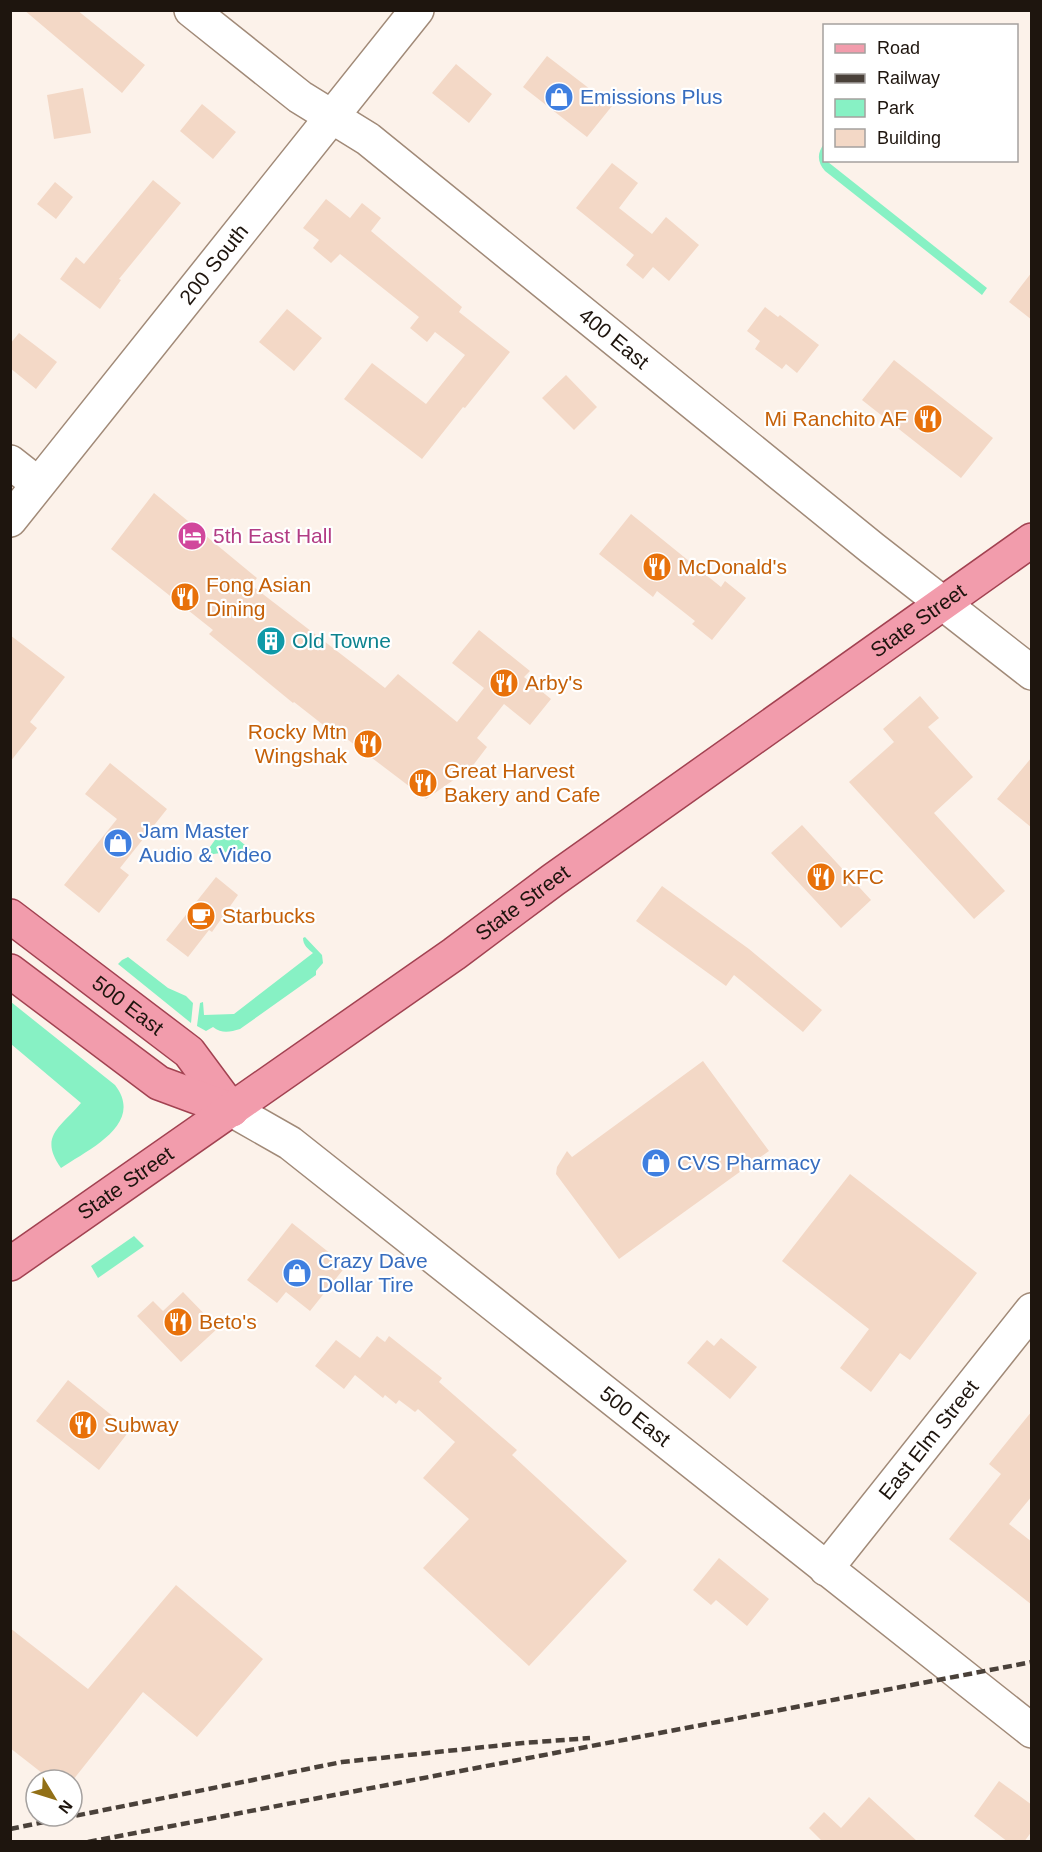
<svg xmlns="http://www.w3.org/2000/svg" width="1042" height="1852" font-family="Arial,sans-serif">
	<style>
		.green { fill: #87f1c4 }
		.building { fill: #f3d8c6 }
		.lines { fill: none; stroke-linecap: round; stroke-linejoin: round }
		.minor-casing { stroke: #a18a78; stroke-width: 36 }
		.major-casing { stroke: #a24251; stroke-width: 36 }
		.minor { stroke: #fff; stroke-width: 33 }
		.major { stroke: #f29cac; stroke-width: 33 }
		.rail { stroke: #4a413a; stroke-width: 4.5; stroke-dasharray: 9 4.5; stroke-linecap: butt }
		.labels { text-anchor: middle; stroke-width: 4.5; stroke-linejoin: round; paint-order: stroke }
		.shop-label { font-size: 21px; fill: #366cbe; stroke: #fff; text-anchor: start }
		.street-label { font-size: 21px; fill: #1e150e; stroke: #fff }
		.food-label { font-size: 21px; fill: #c56008; stroke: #fff; text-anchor: start }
		.hotel-label { font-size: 21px; fill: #b23c85; stroke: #fff; text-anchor: start }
		.culture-label { font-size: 21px; fill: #0d838f; stroke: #fff; text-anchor: start }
	</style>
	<rect width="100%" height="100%" fill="#fcf2ea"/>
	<path class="green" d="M824,144v16l5,1 -1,1 159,126 -5,7 -157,-124c-8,-9 -8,-18 -1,-27z
		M226,829l26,22 -4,5 -14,-5 -27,4 -2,-1 17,-24z
		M305,937l17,18 1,8 -7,8v4l-76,54c-10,3 -18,5 -27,-2l-7,4 -9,-5 3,-23 3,-1 1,13 30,-1 79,-61c-5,-4 -10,-8 -10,-15z
		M128,957l40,31 18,8 7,7 -2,20 -73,-59 4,-4z
		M11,1002l104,83c30,39 -26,64 -54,83 -23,-32 0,-41 20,-65l-70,-59z
		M134,1236l10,10 -46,32 -7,-12z"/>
	<path class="building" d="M24,10h53l68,55 -23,28z
		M547,56l65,50 -25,31 -64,-50z
		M456,64l36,30 -23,29 -37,-30z
		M83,88l8,45 -37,6 -7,-44z
		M202,104l34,28 -23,27 -33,-28z
		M612,163l26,20 -19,25 33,26 14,-17 33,28 -30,36 -16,-14 -10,12 -17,-14 8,-10 -58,-47z
		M153,180l28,23 -62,76 2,1 -21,29 -40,-30 16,-22 8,7z
		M55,182l18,15 -17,22 -19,-15z
		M326,199l24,19 12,-15 19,15 -10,13 91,76 -3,5 51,40 -45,56 -2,-1 -41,52 -78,-60 28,-36 54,41 39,-49 -30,-23 -8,10 -17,-14 9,-11 -79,-63 -9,9 -18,-15 6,-8 -16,-12z
		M1032,272v48l-23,-18z
		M765,307l13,10 2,-2 39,30 -22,28 -11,-9 -4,5 -27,-20 5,-8 -13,-10z
		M287,309l35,29 -28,33 -35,-29z
		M19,333l38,29 -21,27 -26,-21v-24z
		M894,360l99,78 -32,40 -99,-78z
		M566,375l31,32 -23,23 -32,-32z
		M154,493l103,85 -6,7 134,103 13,-14 59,48 27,-34 -32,-25 27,-33 51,41 -6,6 27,22 -21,26 -26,-21 -27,34 10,9 -16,21 -45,31 -79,-60 -2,3 -51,-40 -1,1 -84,-69 4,-4 -102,-81z
		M631,514l90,73 4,-6 21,17 -34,42 -20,-16 3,-3 -38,-30 -4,6 -54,-43z
		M10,635l55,42 -35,45 7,6 -27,34z
		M920,696l19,22 -11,9 45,50 -39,36 71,78 -31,28 -125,-137 45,-40 -11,-13z
		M1032,757v71l-35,-29z
		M110,763l57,46 -47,59 9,7 -30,38 -35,-28 53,-66 -32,-25z
		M802,825l69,75 -30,28 -70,-75z
		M216,877l22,18 -26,37 -3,-2 -21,27 -22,-17z
		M662,886l87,63 73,61 -19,22 -69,-57 -8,11 -90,-65z
		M703,1061l66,90 -150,108 -63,-85 1,-7 10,-16 5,6z
		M850,1174l127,99 -67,87 -10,-7 -29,39 -31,-24 29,-39 -87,-68z
		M292,1223l54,43 -36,45 -24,-19 -9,11 -30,-23z
		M183,1292l35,36 -37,34 -44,-46 16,-15 10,10z
		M377,1336l8,6 4,-6 53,42 -3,4 78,68 -5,5 115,106 -98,105 -106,-98 46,-49 -46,-41 32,-36 -37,-33 -3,3 -16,-12 -3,4 -11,-9 -2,3 -28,-23 -11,14 -29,-23 21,-26 24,18z
		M721,1338l36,29 -27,32 -43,-36 20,-23 7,6z
		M68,1380l62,50 -31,40 -63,-49z
		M1032,1411v85l-23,28 23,18v63l-83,-66 52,-65 -12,-10z
		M719,1558l50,41 -22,27 -31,-26 -5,5 -18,-15z
		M176,1585l87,74 -66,78 -54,-45 -70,88h-22l-41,-32v-120l78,61z
		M999,1781l33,24v26l-8,11h-16l-34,-26z
		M869,1797l49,45h-95l-14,-14 15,-16 17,16z"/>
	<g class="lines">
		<g class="minor-casing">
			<g id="minor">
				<path id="s1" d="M191,10l109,87 68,42 504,409 160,125"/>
				<path d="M10,462l28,22"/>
				<path id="s2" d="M10,520l407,-510"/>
				<path id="s3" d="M232,1110l58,33 742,588"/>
				<path id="s4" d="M826,1569l206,-259"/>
			</g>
		</g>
		<g class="major-casing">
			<g id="major">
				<path id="s5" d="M10,916l179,136 43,58"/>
				<path d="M10,971l149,112 73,27"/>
				<path id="s6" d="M10,1264l444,-310 99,-74 479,-340"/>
			</g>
		</g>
		<use href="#minor" class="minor"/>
		<use href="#major" class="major"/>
		<path class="rail" d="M10,1829l332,-67 181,-19 67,-5
			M88,1842l944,-180"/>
	</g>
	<defs>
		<g id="shop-disc" transform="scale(1.5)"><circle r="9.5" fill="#3f7fe0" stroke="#fff"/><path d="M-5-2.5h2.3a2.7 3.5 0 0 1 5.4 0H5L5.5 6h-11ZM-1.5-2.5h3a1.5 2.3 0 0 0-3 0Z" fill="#fff"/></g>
		<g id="restaurant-disc" transform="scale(1.5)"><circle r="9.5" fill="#e8710a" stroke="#fff"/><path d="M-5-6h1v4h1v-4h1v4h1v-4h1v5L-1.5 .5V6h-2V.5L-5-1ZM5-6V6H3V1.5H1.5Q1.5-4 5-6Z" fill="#fff"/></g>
		<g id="hotel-disc" transform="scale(1.5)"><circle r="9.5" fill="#d1479c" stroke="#fff"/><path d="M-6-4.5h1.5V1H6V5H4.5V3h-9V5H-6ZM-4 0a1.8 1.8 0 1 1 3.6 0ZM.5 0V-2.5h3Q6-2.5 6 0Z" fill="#fff"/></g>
		<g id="building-disc" transform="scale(1.5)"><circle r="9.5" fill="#0f9aa8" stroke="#fff"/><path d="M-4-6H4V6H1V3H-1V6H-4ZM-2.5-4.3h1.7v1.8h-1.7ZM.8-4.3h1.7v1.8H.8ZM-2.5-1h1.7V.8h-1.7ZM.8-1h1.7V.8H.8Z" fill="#fff"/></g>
		<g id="cafe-disc" transform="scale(1.5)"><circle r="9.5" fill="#e8710a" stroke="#fff"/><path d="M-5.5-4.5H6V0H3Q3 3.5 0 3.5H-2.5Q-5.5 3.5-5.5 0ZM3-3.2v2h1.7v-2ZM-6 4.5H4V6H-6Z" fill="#fff"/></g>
	</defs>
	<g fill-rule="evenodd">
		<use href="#shop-disc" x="559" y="97"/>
		<use href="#restaurant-disc" x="928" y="419"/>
		<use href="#hotel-disc" x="192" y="536"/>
		<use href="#restaurant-disc" x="657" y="567"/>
		<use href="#restaurant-disc" x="185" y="597"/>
		<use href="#building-disc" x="271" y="641"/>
		<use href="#restaurant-disc" x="504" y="683"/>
		<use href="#restaurant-disc" x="368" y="744"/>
		<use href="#restaurant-disc" x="423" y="783"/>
		<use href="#shop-disc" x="118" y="843"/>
		<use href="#restaurant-disc" x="821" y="877"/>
		<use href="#cafe-disc" x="201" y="916"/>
		<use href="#shop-disc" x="656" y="1163"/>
		<use href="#shop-disc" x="297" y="1273"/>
		<use href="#restaurant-disc" x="178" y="1322"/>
		<use href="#restaurant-disc" x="83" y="1425"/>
	</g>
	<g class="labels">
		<g class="shop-label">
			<text x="580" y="104">Emissions Plus</text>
			<text x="139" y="838">Jam Master<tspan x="139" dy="24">Audio &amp; Video</tspan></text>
			<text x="677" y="1170">CVS Pharmacy</text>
			<text x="318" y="1268">Crazy Dave<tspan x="318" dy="24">Dollar Tire</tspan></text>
		</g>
		<g class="street-label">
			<text dy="7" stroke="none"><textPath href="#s2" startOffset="327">200 South</textPath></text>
			<text dy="7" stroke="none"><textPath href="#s1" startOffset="536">400 East</textPath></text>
			<text dy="7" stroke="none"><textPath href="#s6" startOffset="1113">State Street</textPath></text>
			<text dy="7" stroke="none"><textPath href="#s6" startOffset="627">State Street</textPath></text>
			<text dy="7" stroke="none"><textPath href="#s5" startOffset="148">500 East</textPath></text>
			<text dy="7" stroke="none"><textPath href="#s6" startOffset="141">State Street</textPath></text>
			<text dy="7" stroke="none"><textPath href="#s3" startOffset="507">500 East</textPath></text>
			<text dy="7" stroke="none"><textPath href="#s4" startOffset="165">East Elm Street</textPath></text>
		</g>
		<g class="food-label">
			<text x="907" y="426" text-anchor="end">Mi Ranchito AF</text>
			<text x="678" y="574">McDonald's</text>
			<text x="206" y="592">Fong Asian<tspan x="206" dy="24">Dining</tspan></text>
			<text x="525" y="690">Arby's</text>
			<text x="347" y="739" text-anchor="end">Rocky Mtn<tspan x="347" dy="24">Wingshak</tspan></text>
			<text x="444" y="778">Great Harvest<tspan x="444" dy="24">Bakery and Cafe</tspan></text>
			<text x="842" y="884">KFC</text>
			<text x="222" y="923">Starbucks</text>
			<text x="199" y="1329">Beto's</text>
			<text x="104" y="1432">Subway</text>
		</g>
		<g class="hotel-label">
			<text x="213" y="543">5th East Hall</text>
		</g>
		<g class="culture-label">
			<text x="292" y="648">Old Towne</text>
		</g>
	</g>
	<rect width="1042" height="1852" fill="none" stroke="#1e150e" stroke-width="24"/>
	<rect x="823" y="24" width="195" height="138" fill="#ffffff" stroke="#a5a19f" stroke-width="1.5"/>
	<rect x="835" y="44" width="30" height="9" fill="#f29cac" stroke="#a5a19f" stroke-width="1.5"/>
	<text x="877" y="54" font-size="18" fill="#1e150e">Road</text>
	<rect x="835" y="74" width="30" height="9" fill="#4a413a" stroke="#a5a19f" stroke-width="1.5"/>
	<text x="877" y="84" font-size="18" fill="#1e150e">Railway</text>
	<rect x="835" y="99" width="30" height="18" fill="#87f1c4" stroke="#a5a19f" stroke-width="1.5"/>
	<text x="877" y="114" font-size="18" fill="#1e150e">Park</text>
	<rect x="835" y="129" width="30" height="18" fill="#f3d8c6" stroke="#a5a19f" stroke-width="1.5"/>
	<text x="877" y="144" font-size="18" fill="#1e150e">Building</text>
	<g transform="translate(54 1798) rotate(128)"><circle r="28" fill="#ffffff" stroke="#a5a19f" stroke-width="1.5"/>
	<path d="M0-4.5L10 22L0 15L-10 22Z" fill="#927017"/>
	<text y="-9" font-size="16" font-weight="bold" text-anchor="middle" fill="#1e150e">N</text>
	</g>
</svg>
